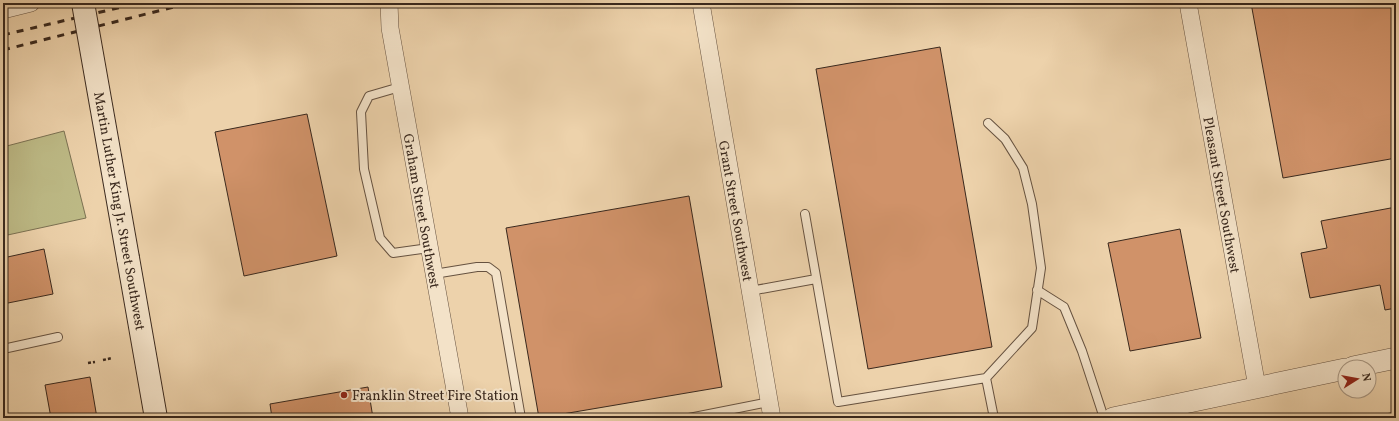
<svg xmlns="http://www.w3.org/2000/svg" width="1399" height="421" font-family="Vollkorn,serif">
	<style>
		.green { fill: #bdba86; stroke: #7b7152 }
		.building { fill: #d09269; stroke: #39281d }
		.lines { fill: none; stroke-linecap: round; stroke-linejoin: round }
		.service-casing { stroke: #665240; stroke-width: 10 }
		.minor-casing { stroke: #665240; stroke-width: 18 }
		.tertiary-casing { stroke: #665240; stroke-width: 22 }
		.secondary-casing { stroke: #39281d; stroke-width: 24 }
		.path { stroke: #39281d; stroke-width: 2.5; stroke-dasharray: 3 2; stroke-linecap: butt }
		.service { stroke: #f3e2c8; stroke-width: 8 }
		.minor { stroke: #f3e2c8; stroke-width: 17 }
		.tertiary { stroke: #f3e2c8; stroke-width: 21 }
		.secondary { stroke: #f3e2c8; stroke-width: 22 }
		.rail { stroke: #39281d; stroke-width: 3; stroke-dasharray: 7 7; stroke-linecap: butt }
		.secondary-bridge-casing { stroke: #39281d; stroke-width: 24; stroke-linecap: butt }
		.secondary-bridge { stroke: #f3e2c8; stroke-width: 22 }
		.poi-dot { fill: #8f2418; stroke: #f3e2c8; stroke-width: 1.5 }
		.labels { text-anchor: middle; stroke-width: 4; stroke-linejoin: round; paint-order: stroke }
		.street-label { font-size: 14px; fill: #39281d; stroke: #f3e2c8 }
		.poi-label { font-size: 14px; fill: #39281d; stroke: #f3e2c8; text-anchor: start }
	</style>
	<rect width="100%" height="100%" fill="#edd2ab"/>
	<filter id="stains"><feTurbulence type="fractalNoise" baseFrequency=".005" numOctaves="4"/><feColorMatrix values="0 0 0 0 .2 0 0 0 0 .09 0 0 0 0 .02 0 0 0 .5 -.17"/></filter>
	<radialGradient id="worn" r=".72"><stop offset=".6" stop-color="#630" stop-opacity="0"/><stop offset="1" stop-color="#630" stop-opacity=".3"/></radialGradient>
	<path class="green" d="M64,131l22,87 -83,18v-89z"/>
	<path class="building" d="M1251,3h141l4,20v135l-113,20z
		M940,47l52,300 -124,22 -52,-300z
		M307,114l30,142 -93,20 -29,-144z
		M689,196l33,191 -183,31 -33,-190z
		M1396,207v101l-11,2 -5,-25 -70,13 -9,-45 26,-5 -6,-27z
		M1180,229l21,109 -71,13 -22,-108z
		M44,249l9,45 -50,10v-46z
		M90,377l7,41h-46l-6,-33z
		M368,387l5,31h-101l-2,-14z
		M1396,412v6h-32z"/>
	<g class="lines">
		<g class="service-casing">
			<path id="service" d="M400,87l-31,9 -8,16 3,57 16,69 13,15 36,-5
				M805,214l33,188 148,-24 8,40
				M434,274l43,-7h11l8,6 25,145
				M1037,290l27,17 18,44 22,67
				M750,291l66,-12
				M3,349l55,-12
				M986,378l46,-50 9,-60 -9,-64 -9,-36 -18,-29 -17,-16
				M689,418l80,-16"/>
		</g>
		<g class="minor-casing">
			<path id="minor" d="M389,3l1,25 70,390
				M701,3l71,415
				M1188,3l69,384
				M3,10l28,-7"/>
		</g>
		<g class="tertiary-casing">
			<path id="tertiary" d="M1353,367l43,-9
				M1113,418l232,-49"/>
		</g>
		<g class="secondary-casing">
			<path id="secondary" d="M128,258l28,160"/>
		</g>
		<path class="path" d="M103,360l9,-2
			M88,363l7,-1"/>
		<use href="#service" class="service"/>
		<use href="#minor" class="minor"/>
		<use href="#tertiary" class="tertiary"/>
		<use href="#secondary" class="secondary"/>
		<path class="rail" d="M3,35l136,-32
			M3,50l187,-47"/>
		<g class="secondary-bridge-casing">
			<path id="secondary-bridge" d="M83,3l45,255"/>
		</g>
		<use href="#secondary-bridge" class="secondary-bridge"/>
	</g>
	<circle class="poi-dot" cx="344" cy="395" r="4"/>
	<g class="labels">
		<g class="street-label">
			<text transform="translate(1222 195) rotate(80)" y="5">Pleasant Street Southwest</text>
			<text transform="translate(120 211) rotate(80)" y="5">Martin Luther King Jr. Street Southwest</text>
			<text transform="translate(422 211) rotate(80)" y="5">Graham Street Southwest</text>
			<text transform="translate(736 211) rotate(80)" y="5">Grant Street Southwest</text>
		</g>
		<g class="poi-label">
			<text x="352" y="400">Franklin Street Fire Station</text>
		</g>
	</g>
	<rect width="1399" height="421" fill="none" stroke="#edd2ab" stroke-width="16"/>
	<rect x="4" y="4" width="1391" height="413" fill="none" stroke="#39281d" stroke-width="2"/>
	<rect x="8" y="8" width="1383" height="405" fill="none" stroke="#39281d"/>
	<g transform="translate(1357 379) rotate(79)"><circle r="19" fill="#f3e2c8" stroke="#a99884"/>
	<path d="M0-3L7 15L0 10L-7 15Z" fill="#8f2418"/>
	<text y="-6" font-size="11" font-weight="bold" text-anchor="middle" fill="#39281d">N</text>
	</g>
	<rect width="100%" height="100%" filter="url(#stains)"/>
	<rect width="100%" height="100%" fill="url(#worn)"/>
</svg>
